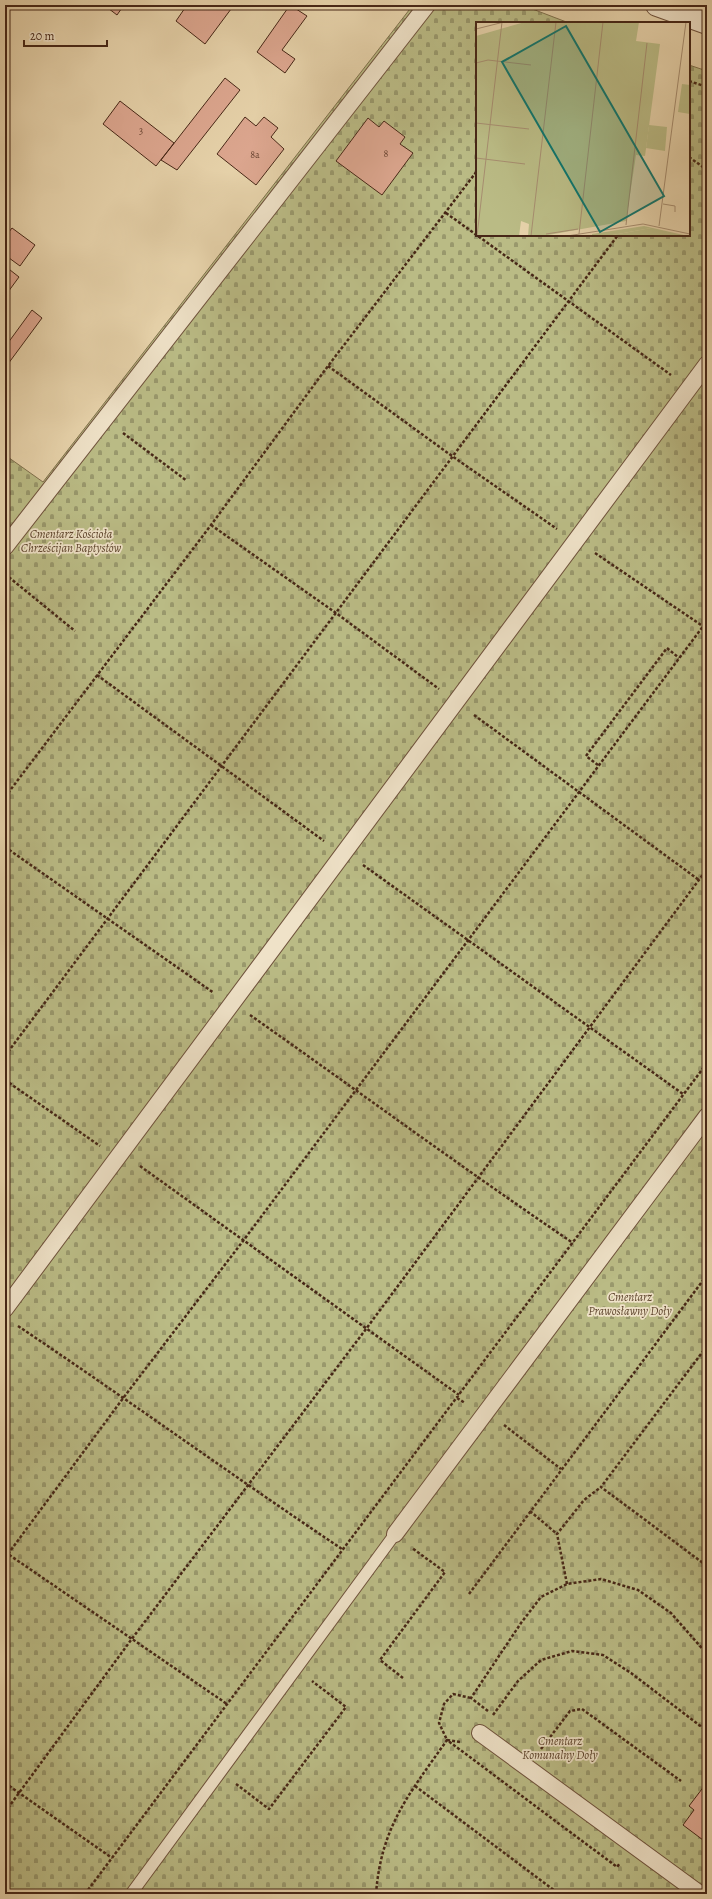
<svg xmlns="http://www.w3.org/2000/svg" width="712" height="1899" font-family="Alegreya,serif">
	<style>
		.cemetery { fill: url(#cemetery-stones); stroke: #80714e }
		.building { fill: #dda790; stroke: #472717 }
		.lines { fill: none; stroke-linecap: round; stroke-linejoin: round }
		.service-casing { stroke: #6f523c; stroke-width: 13 }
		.pedestrian-casing { stroke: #6f523c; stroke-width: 18 }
		.tertiary-casing { stroke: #6f523c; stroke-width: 24 }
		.path { stroke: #472717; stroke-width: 2.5; stroke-dasharray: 3 2; stroke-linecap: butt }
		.service { stroke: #efe2c8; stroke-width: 11 }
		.pedestrian { stroke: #efe2c8; stroke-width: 16 }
		.tertiary { stroke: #efe2c8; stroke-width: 22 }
		.labels { text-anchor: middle; stroke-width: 3.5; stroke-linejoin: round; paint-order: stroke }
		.number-label { font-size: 10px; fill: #6c4735 }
		.park-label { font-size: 12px; font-style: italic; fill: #5e452d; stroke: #efe2c8 }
		.inset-road { fill: none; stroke: #a78e70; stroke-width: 1 }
		.view { fill: #0f766e; fill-opacity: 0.15; stroke: #0f766e; stroke-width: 2 }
		.inset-edge { fill: none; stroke: #472717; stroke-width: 2 }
	</style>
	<defs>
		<pattern id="cemetery-stones" width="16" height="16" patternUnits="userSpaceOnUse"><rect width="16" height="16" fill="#babb85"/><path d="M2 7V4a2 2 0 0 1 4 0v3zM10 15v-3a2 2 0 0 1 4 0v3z" fill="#99986c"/></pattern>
	</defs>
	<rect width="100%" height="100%" fill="#e7d3ab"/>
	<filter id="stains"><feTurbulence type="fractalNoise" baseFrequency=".005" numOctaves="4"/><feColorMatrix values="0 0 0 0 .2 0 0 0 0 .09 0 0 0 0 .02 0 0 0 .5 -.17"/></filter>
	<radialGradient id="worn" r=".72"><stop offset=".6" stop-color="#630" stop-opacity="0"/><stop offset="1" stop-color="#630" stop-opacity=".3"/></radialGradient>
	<path class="cemetery" d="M413,5h109l47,18h-92v212h212v-170l18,6v1823h-702v-1439l38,27z"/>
	<path class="building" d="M104,5h20l-7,10z
		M187,5h47l-29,39 -29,-23z
		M290,5l17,11 -25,34 13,9 -10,14 -28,-21z
		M225,78l15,12 -63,80 -16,-10z
		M120,101l54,42 -18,23 -53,-42z
		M245,117l11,9 8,-9 14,11 -7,9 13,12 -28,36 -39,-31z
		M368,118l11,9 5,-6 21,16 -5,7 13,9 -31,42 -46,-34z
		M12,228l23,17 -15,21 -15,-11v-18z
		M5,266l14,11 -11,15 -3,-3z
		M32,310l10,8 -37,50v-21z
		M705,1785l2,2v56l-24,-18 11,-15 -5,-4z"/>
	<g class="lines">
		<g class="service-casing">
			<path id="service" d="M131,1894l264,-360"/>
		</g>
		<g class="pedestrian-casing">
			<path id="pedestrian" d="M5,547l422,-542
				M5,1309l702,-945
				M395,1534l312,-418
				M480,1733l220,161"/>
		</g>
		<g class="tertiary-casing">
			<path id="tertiary" d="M657,5l50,18"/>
		</g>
		<path class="path" d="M689,81l18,6
			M689,157l18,13
			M446,213l225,162
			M328,366l124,90 105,73
			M123,433l64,48
			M211,525l125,88 103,76
			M595,553l112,76
			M5,574l70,57
			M97,675l227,166
			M474,715l225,165
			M598,765l-12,-9 81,-108 12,10
			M5,797l206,-272 117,-159 149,-195
			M5,847l209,146
			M363,865l320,229
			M250,1015c108,76 214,154 323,228
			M5,1056l613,-821
			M5,1080l95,66
			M140,1166l319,229
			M18,1326c109,73 215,150 324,223
			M707,1346l-106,141 106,79
			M457,1398l8,5
			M504,1425l57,44
			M530,1511l27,23
			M5,1552l222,152
			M5,1558l119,-161 119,-156 464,-620
			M567,1584l-10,-50 27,-34 17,-13
			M469,1594l238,-319
			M403,1678l-23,-18 65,-88 -33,-24
			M488,1711l-17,-13 50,-75 20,-26 26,-13 34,-5 37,11 33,23 36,41
			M493,1715l25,-34 23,-21 31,-9 31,4 28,18 76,58
			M460,1742l-13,-2 -8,-17 5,-19 9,-10 18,4
			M541,1749l29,-38 12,-2 99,72
			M5,1783l107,75
			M236,1784l33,25 77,-102 -34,-26
			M415,1786l144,108
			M5,1812l126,-172 235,-311 341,-460
			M85,1894l622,-831
			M318,1894l4,-2 64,2
			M376,1894c5,-68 34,-101 71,-154l170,127 3,-4"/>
		<use href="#service" class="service"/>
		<use href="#pedestrian" class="pedestrian"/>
		<use href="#tertiary" class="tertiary"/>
	</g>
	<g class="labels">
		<g class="number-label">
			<text x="141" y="134">3</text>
			<text x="386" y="157">8</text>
			<text x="255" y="158">8a</text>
		</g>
		<g class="park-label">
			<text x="71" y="538">Cmentarz Kościoła<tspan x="71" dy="14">Chrześcijan Baptystów</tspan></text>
			<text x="630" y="1301">Cmentarz<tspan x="630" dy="14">Prawosławny Doły</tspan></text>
			<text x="560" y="1745">Cmentarz<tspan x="560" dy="14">Komunalny Doły</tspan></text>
		</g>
	</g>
	<g transform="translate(476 22)">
		<rect width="214" height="214" fill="#e7d3ab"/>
		<path d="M206,62l8,1v29l-12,-2zM173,103l18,2 -2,24 -19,-3zM168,204l44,10h-37v-8l-44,8h-15v-2z" fill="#babb85"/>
		<path d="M49,0h114l-3,19 24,3 -15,112 -9,-1 -10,66 -83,15h-15l1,-12 -8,-3 -2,15h-43v-200z" fill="#babb85"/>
		<path d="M175,206v8h-44z" fill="#babb85"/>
		<path class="inset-road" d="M0,7l28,-7M0,41l12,-3 43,5M0,101l53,6M0,136l49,6M187,182l12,2v6M150,203l21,-182M183,204l27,-204M70,212l32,-5M103,212l24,-212M1,214l25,-214M55,214l25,-214M91,214l76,-12 47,10"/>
		<path class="view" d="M90,4l98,170 -64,36 -98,-170z"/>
		<rect width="214" height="214" class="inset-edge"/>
	</g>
	<rect width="712" height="1899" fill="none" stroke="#e7d3ab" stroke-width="20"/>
	<rect x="6" y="6" width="700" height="1887" fill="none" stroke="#472717" stroke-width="2"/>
	<rect x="10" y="10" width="692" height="1879" fill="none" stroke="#472717"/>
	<path d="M24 40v6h83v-6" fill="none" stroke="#472717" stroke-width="2"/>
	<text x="30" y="40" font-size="12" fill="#472717" stroke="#efe2c8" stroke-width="3" paint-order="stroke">20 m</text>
	<rect width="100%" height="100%" filter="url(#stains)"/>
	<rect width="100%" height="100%" fill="url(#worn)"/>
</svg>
